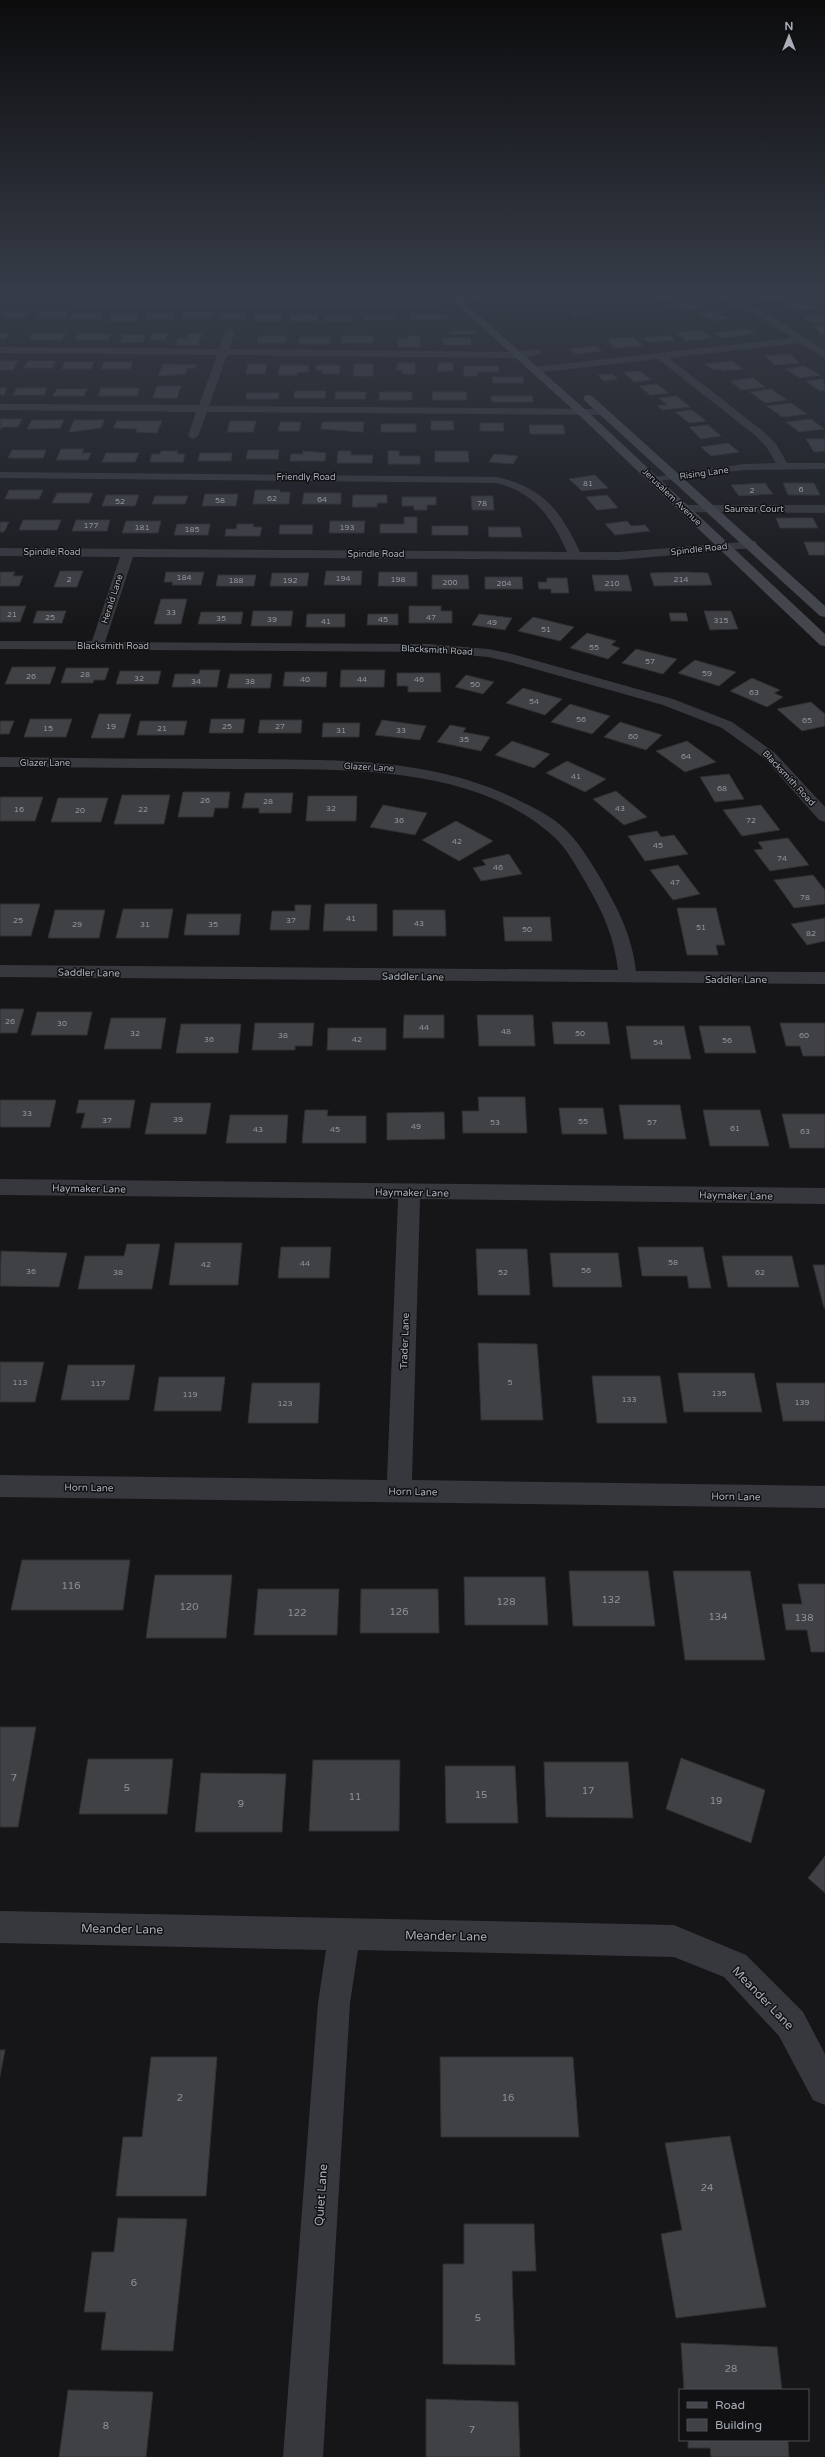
<svg xmlns="http://www.w3.org/2000/svg" width="825" height="2457" font-family="'Varela Round',sans-serif">
	<style>
		.building { fill: #404145; stroke: #303034 }
		.lines { fill: none; stroke-linecap: round; stroke-linejoin: round }
		.street { fill: #37383d; fill-rule: evenodd }
		.secondary { fill: #45474d; fill-rule: evenodd }
		.labels { text-anchor: middle; stroke-width: 3; stroke-linejoin: round; paint-order: stroke }
		.number-label { font-size: 8px; fill: #8e929b }
		.far-street-label { font-size: 9px; fill: #a8adb8; stroke: #111113 }
		.street-label { font-size: 10px; fill: #a8adb8; stroke: #111113 }
		.near-number-label { font-size: 10px; fill: #8e929b }
		.near-street-label { font-size: 12px; fill: #a8adb8; stroke: #111113 }
	</style>
	<rect width="100%" height="100%" fill="#161618"/>
	<path class="building" d="M2,290h25l-1,2h-25z
		M36,290h27l-2,2h-26z
		M70,290h27l-28,1z
		M114,290h36l-2,4h-36z
		M208,290h22l-1,3h-22z
		M243,290h27l-1,4h-27z
		M283,290h25l-1,5h-25z
		M374,290h23v4h-23z
		M670,291l7,4 6,-1 6,4 -26,3 -12,-8z
		M772,291l16,6 -20,4 -16,-7z
		M685,301l16,7 -17,3 -15,-7z
		M796,302l9,1 11,5 -18,3 -16,-7z
		M0,311h28l-5,8 -19,-1 1,-2h-5z
		M584,311l4,3 -13,1 -4,-3z
		M712,311l18,7 -15,3 -18,-7z
		M41,312h27l-3,7h-28z
		M184,312h28l-2,7h-28z
		M73,313h30l-3,7h-30z
		M112,313h27l-3,8h-27z
		M148,313h27l-3,7h-27z
		M220,313h26l-2,7h-26z
		M255,314h27l-1,7h-27z
		M318,314l-1,7h-27l1,-6z
		M411,314h36v6h-36z
		M364,315h29v5h-29z
		M825,315v7l-13,1 -10,-6z
		M326,316h27v5h-28z
		M815,326h10v8h-5z
		M748,329l8,5 -34,4 -8,-5z
		M701,330l11,8 -26,3 -10,-8z
		M449,331h26v3h-25z
		M0,333h9l-3,6h-6z
		M32,333h34l-4,7h-33z
		M153,333h15l-3,7h-15z
		M78,334h33l-3,6h-33z
		M188,334h14l-4,11h-22l2,-6h9z
		M123,335h22l-2,7h-23z
		M670,335l5,5 -27,2 -4,-4z
		M258,336h29l-1,7h-29z
		M342,336h31v7h-32z
		M407,336h13v11h-22v-8h9z
		M300,337h30l-1,7h-30z
		M633,337l10,9 -28,2 -9,-9z
		M443,338h27l1,7h-28z
		M595,346l7,5 -26,3 -7,-5z
		M790,354l10,9 -25,2 -10,-9z
		M0,361h18l-5,9h-13z
		M28,361h28l-4,7h-28z
		M732,361l11,8 -20,2 -3,-2 -6,1 -9,-6z
		M65,362h29l-3,7h-29z
		M104,362h29l-3,7h-29z
		M397,363h18v11h-13v-4h-5z
		M438,363h15v8h-15z
		M163,364l34,1 -1,3h-9l-2,6 -27,2z
		M248,364h19l-2,10h-19z
		M354,364h19v12h-20z
		M280,365h29l-1,7h-10l-1,3h-19z
		M317,365h23l-1,9h-17l1,-3h-7z
		M464,366h34l1,6h-22l1,4h-14z
		M804,366l16,9 -20,3 -15,-9z
		M640,371l11,9 -17,2 -11,-10z
		M612,374l6,5 -14,2 -6,-6z
		M492,377h31v6h-30z
		M753,378l12,9 -23,3 -12,-9z
		M823,379l2,11 -5,1 -14,-10z
		M657,384l11,9 -18,2 -11,-9z
		M157,386h24l-4,12h-24z
		M0,388h7l-3,7h-4z
		M17,388h30l-3,7h-31z
		M101,388h39l-3,8h-39z
		M57,389h30l-3,7h-31z
		M771,389l16,11 -22,3 -15,-11z
		M295,391h31l-1,7h-31z
		M336,392h30l-1,7h-30z
		M380,392h32v8h-33z
		M432,392h34l1,8h-34z
		M247,393h32l-1,6h-32z
		M491,396h41l1,6h-41z
		M677,396l13,11 -28,3 -4,-4 9,-1 -8,-7z
		M791,403l16,11 -25,3 -15,-11z
		M692,410l14,11 -17,2 -14,-11z
		M0,419h22l-4,8h-15l-2,3z
		M811,419l13,10 -25,3 -13,-10z
		M32,420h32l-4,8 -33,1z
		M74,420h30l-3,8 -32,4z
		M117,421h45l-5,12 -21,-1 1,-3 -24,-1z
		M230,421h26l-3,11h-26z
		M431,421h22l1,9h-23z
		M280,422h21l-2,9h-21z
		M322,422h42l-1,10 -42,-3z
		M480,423h23l1,8h-24z
		M381,424h35v8h-35z
		M529,425h34l2,9h-35z
		M708,425l13,11 -20,3 -12,-12z
		M806,439h19v12l-11,1z
		M728,443l11,9 -28,4 -10,-9z
		M61,449h23l-2,4h9l-3,7h-32z
		M12,450h34l-3,8h-35z
		M248,450h31l-1,9h-32z
		M161,451h17l-1,3h8l-2,8h-33l2,-8h8z
		M303,451l23,2 -1,8h-35l1,-7h12z
		M338,451h13v4h22l-1,8h-35z
		M388,451h11v5h21v8h-32z
		M435,451h33l1,11h-34z
		M106,453h33l-4,9h-33z
		M200,453h32l-1,8h-33z
		M494,454l24,2 -5,8 -24,-2z
		M595,475l13,13 -26,3 -13,-12z
		M765,483l8,11 -34,2 -8,-11z
		M783,483h31l6,12h-32z
		M9,490h34l-4,9h-34z
		M255,490h25v2h10l-1,12h-36z
		M57,493h36l-4,10h-37z
		M304,493h37v11h-39z
		M205,494h33l-2,12h-34z
		M106,495h33l-4,11h-33z
		M353,495h34v8h-10v4h-25z
		M607,495l11,13 -21,2 -11,-13z
		M155,496h33l-3,8h-33z
		M471,496h22l1,14h-22z
		M402,497h34v8h-9v5h-13v-4h-12z
		M404,517h13v16h-37v-9h24z
		M776,518h37l5,10h-38z
		M23,520h38l-4,10h-38z
		M76,520h34l-3,11h-35z
		M126,521h35l-3,12h-36z
		M330,521h35l-1,12h-35z
		M627,521l4,5 14,-1 5,6 -35,4 -10,-11z
		M0,522h9l-5,10h-4z
		M177,524h33l-2,11h-34z
		M237,524h17l-1,3h9l-2,9h-35l1,-7h10z
		M280,525h33l-1,9h-33z
		M432,526h36v9h-36z
		M488,527h32l2,10h-33z
		M804,542h21v13h-16z
		M60,571h23l-6,16h-23z
		M326,571h36l-1,14h-37z
		M0,572h15l-2,4h10l-4,10h-19z
		M166,572h38l-3,13h-29l1,-3h-9z
		M379,572h38v14h-39z
		M686,572l22,1 4,12 -58,1 -4,-13z
		M272,573h37l-2,13h-37z
		M218,575h38l-2,11h-38z
		M432,575h36l1,14h-37z
		M592,575h36l4,16h-37z
		M485,577h37l1,12h-38z
		M547,578h20l2,15h-18v-4h-12l-1,-7h9z
		M161,599h26l-6,25h-27z
		M0,606h26l-6,16h-20z
		M409,606h32v5h11v12h-43z
		M37,611h29l-4,12h-29z
		M253,611h40l-2,15h-40z
		M704,611h27l7,18 -28,1z
		M201,612h42l-2,12h-43z
		M669,613h17l2,8h-17z
		M307,614h38v13h-39z
		M368,614h30v11h-31z
		M479,614l33,4 -7,12 -33,-5z
		M533,617l41,10 -14,14 -42,-10z
		M587,633l29,8 -5,4 9,3 -12,11 -38,-11z
		M636,649l41,10 -14,15 -41,-11z
		M695,660l41,12 -17,14 -41,-13z
		M12,667h44l-6,17h-45z
		M66,668h43l-4,12h-11l-1,3h-32z
		M200,670h20l-3,17h-45l3,-13h24z
		M341,670h44l-1,17h-44z
		M120,671h41l-3,13h-42z
		M285,672h42l-1,15 -43,-1z
		M397,673h43l1,19h-33v-6h-11z
		M230,674h42l-2,14h-43z
		M466,675l28,7 -11,12 -28,-7z
		M752,678l28,12 -6,3 9,4 -16,10 -37,-16z
		M523,688l39,11 -17,16 -39,-12z
		M811,702l14,12v12l-23,5 -25,-22z
		M570,704l40,12 -18,18 -41,-12z
		M99,714h32l-7,24h-33z
		M30,719h42l-6,18h-42z
		M211,719h34l-2,14h-34z
		M260,720h42l-1,13h-43z
		M382,720l44,6 -6,14 -45,-5z
		M0,721h14l-5,13h-9z
		M140,721h47l-3,14h-47z
		M620,722l42,13 -16,15 -42,-13z
		M323,723h37l-1,14h-37z
		M450,725l16,3 -3,4 27,5 -9,14 -44,-9z
		M512,741l38,13 -16,14 -39,-13z
		M687,741l29,21 -31,10 -29,-21z
		M567,761l39,18 -21,13 -39,-19z
		M729,774l15,25 -29,3 -15,-25z
		M616,791l31,26 -23,8 -31,-26z
		M183,792h47l-2,16h-13l-2,9h-35z
		M245,793h48l-2,20h-32v-5h-17z
		M122,795h48l-6,29h-50z
		M308,796h49l-1,25h-50z
		M0,797h43l-8,24h-35z
		M58,798h50l-7,24h-50z
		M383,805l44,8 -12,22 -45,-8z
		M761,805l19,25 -38,6 -19,-26z
		M456,821l37,20 -34,20 -37,-21z
		M657,831l4,6 13,-2 14,19 -43,7 -17,-25z
		M788,838l21,27 -39,6 -16,-21 9,-1 -5,-7z
		M509,854l13,20 -41,7 -8,-13 13,-3 -4,-5z
		M678,865l22,29 -27,6 -23,-30z
		M813,875l12,15v14l-31,4 -20,-28z
		M0,904h40l-9,32h-31z
		M325,904h52v27h-54z
		M295,905h16l-2,25h-39l2,-19h23z
		M677,908h39l9,37h-9l2,10h-31z
		M123,909h50l-5,29h-52z
		M55,910h50l-6,28h-51z
		M393,910h52l1,26h-53z
		M187,914h54l-2,21h-55z
		M503,917h47l2,24h-47z
		M825,918v23l-18,4 -16,-21z
		M0,1009h24l-7,24h-17z
		M37,1012h55l-5,23h-56z
		M404,1015h40v23h-41z
		M477,1015h56l2,31h-56z
		M111,1018h55l-5,31h-57z
		M552,1022h55l3,22h-56z
		M255,1023h59l-2,23h-17v4h-43z
		M780,1023h45v33h-22l-3,-10h-14z
		M181,1024h60l-3,29h-62z
		M626,1026h58l7,33h-60z
		M699,1026h51l6,27h-51z
		M328,1028h58v22h-59z
		M478,1097h47l2,36h-64l-1,-22h17z
		M0,1100h56l-6,27h-50z
		M79,1100h56l-5,28h-49l4,-15h-9z
		M151,1103h60l-5,31h-61z
		M619,1105h61l6,34h-62z
		M559,1108h44l4,26h-45z
		M305,1110h23l-1,6h39v27h-64z
		M703,1110h57l9,36h-59z
		M444,1112l1,27 -58,1v-27z
		M782,1114h43v34h-35z
		M230,1115h58l-2,28h-60z
		M175,1243h67l-4,42h-69z
		M127,1244h33l-8,45h-74l7,-33h39z
		M281,1247h50l-2,31h-51z
		M638,1247h65l8,41h-22l-2,-12h-45z
		M476,1249h51l3,46h-52z
		M1,1251l66,2 -8,34 -59,-1z
		M550,1253h68l4,34h-69z
		M722,1256h70l7,31h-71z
		M813,1265h12v43h-1z
		M478,1343l59,1 6,76h-62z
		M0,1362h44l-9,40h-35z
		M68,1365h67l-6,35h-68z
		M678,1373h76l8,39h-78z
		M592,1376h68l7,47h-70z
		M159,1377h66l-4,34h-67z
		M252,1383h68l-2,40h-70z
		M776,1383h49v38h-42z
		M22,1560h108l-7,50h-112z
		M569,1571h79l7,55h-82z
		M673,1571h77l15,89h-80z
		M155,1575h77l-6,63h-80z
		M464,1577h81l3,48h-83z
		M798,1584h27v68h-14l-4,-22h-21l-4,-26h20z
		M258,1589h81l-2,46h-83z
		M361,1589h77l1,44h-79z
		M0,1727h36l-18,100h-18z
		M681,1758l84,32 -14,53 -85,-34z
		M88,1759h85l-6,55h-88z
		M313,1760h87l-1,71h-90z
		M544,1762h84l5,56 -87,-1z
		M445,1766h70l3,57h-72z
		M201,1773l85,1 -4,58h-87z
		M825,1856v37l-17,-15z
		M0,2050h5l-5,26z
		M151,2057h66l-11,139h-90l7,-59h19z
		M440,2057h133l6,80h-138z
		M730,2136l36,171 -90,11 -15,-84 21,-4 -17,-87z
		M118,2218l69,1 -14,132 -72,-1 5,-38h-22l8,-60h22z
		M464,2224h70l2,47h-24l3,94 -72,-1v-100h21z
		M681,2343l96,4 5,43h-98z
		M68,2390l85,2 -7,65h-87z
		M426,2399l92,3 2,55h-94z
		M688,2440h100l1,17h-78l-1,-9h-22z"/>
	<g class="lines">
		<path class="street" d="M700,290c38,0 92,40 125,61v7l-25,-15 -131,15 95,74 12,12 11,19h38v6l-81,1 -94,12v-4l4,-1 90,-13 32,-1 -9,-15 -11,-12 -98,-77 -124,14 -5,-3 5,-3 258,-29 -38,-24z
			M476,296l5,3 -2,2 -65,6 -414,-3v-6l414,3z
			M230,329l5,3 -6,17 288,3 20,-3 5,3 -5,3 -20,3 -290,-3 -18,51 395,3 5,3 -5,3 -397,-3 -9,24 -5,3 -5,-3 8,-24 -196,-2v-6l199,1 18,-50 -217,-2v-6l219,2 6,-17z
			M0,472l497,5c47,11 63,33 83,75h39l136,-11 2,3 -2,3 -4,1 -132,12 -486,-3 -28,85 324,2 59,5 24,5 161,45 59,23 43,31 50,54v15l-6,-2 -54,-61 -43,-31 -59,-23 -153,-43 -22,-5 -59,-5 -429,-3v-8h92l28,-84 -120,-1v-8l567,4c-15,-34 -32,-59 -70,-69l-497,-5z
			M684,505h141v8l-145,-1 -2,-3 2,-3z
			M0,757c78,1 156,2 234,2 98,1 199,-3 288,43 15,7 32,16 44,28 14,14 26,34 36,51 17,30 30,55 34,90l189,1v12l-825,-7v-12l618,5c-4,-33 -15,-58 -32,-87 -9,-15 -19,-35 -33,-47 -82,-74 -219,-66 -322,-67 -77,-1 -154,-2 -231,-2z
			M0,1179l825,9v16l-405,-5 -8,281 413,6v22l-825,-11v-22l387,5 11,-281 -398,-4z
			M0,1911l674,14 72,30 57,57 22,42v51l-12,-5 -34,-64 -55,-59 -50,-20 -316,-7 -8,53 -27,454h-40l35,-454 8,-53 -326,-7z"/>
		<path class="secondary" d="M441,290h9l137,121 238,223v12l-5,-1 -241,-230z
			M588,395l4,1 233,210v11l-5,-1 -236,-216v-4z"/>
	</g>
	<linearGradient id="sky" x2="0" y2="1"><stop stop-color="#0c0c0d"/><stop offset="0.46" stop-color="#363c48"/><stop offset="1" stop-color="#363c48" stop-opacity="0"/></linearGradient>
	<rect width="825" height="634" fill="url(#sky)"/>
	<g class="labels">
		<g class="number-label">
			<text x="588" y="486">81</text>
			<text x="801" y="492">6</text>
			<text x="752" y="493">2</text>
			<text x="272" y="501">62</text>
			<text x="322" y="502">64</text>
			<text x="220" y="503">58</text>
			<text x="120" y="504">52</text>
			<text x="482" y="506">78</text>
			<text x="91" y="528">177</text>
			<text x="142" y="530">181</text>
			<text x="347" y="530">193</text>
			<text x="192" y="532">185</text>
			<text x="184" y="580">184</text>
			<text x="343" y="581">194</text>
			<text x="69" y="582">2</text>
			<text x="398" y="582">198</text>
			<text x="681" y="582">214</text>
			<text x="236" y="583">188</text>
			<text x="290" y="583">192</text>
			<text x="450" y="585">200</text>
			<text x="504" y="586">204</text>
			<text x="612" y="586">210</text>
			<text x="171" y="615">33</text>
			<text x="12" y="617">21</text>
			<text x="50" y="620">25</text>
			<text x="431" y="620">47</text>
			<text x="221" y="621">35</text>
			<text x="272" y="622">39</text>
			<text x="383" y="622">45</text>
			<text x="721" y="623">315</text>
			<text x="326" y="624">41</text>
			<text x="492" y="625">49</text>
			<text x="546" y="632">51</text>
			<text x="594" y="650">55</text>
			<text x="650" y="664">57</text>
			<text x="707" y="676">59</text>
			<text x="85" y="677">28</text>
			<text x="31" y="679">26</text>
			<text x="139" y="681">32</text>
			<text x="305" y="682">40</text>
			<text x="362" y="682">44</text>
			<text x="419" y="682">46</text>
			<text x="196" y="684">34</text>
			<text x="250" y="684">38</text>
			<text x="475" y="687">50</text>
			<text x="754" y="695">63</text>
			<text x="534" y="704">54</text>
			<text x="581" y="722">56</text>
			<text x="807" y="723">65</text>
			<text x="111" y="729">19</text>
			<text x="227" y="729">25</text>
			<text x="280" y="729">27</text>
			<text x="48" y="731">15</text>
			<text x="162" y="731">21</text>
			<text x="341" y="733">31</text>
			<text x="401" y="733">33</text>
			<text x="633" y="739">60</text>
			<text x="464" y="742">35</text>
			<text x="686" y="759">64</text>
			<text x="576" y="779">41</text>
			<text x="722" y="791">68</text>
			<text x="205" y="803">26</text>
			<text x="268" y="804">28</text>
			<text x="331" y="811">32</text>
			<text x="620" y="811">43</text>
			<text x="19" y="812">16</text>
			<text x="143" y="812">22</text>
			<text x="80" y="813">20</text>
			<text x="399" y="823">36</text>
			<text x="751" y="823">72</text>
			<text x="457" y="844">42</text>
			<text x="658" y="848">45</text>
			<text x="782" y="861">74</text>
			<text x="498" y="870">46</text>
			<text x="675" y="885">47</text>
			<text x="805" y="900">78</text>
			<text x="351" y="921">41</text>
			<text x="18" y="923">25</text>
			<text x="291" y="923">37</text>
			<text x="419" y="926">43</text>
			<text x="77" y="927">29</text>
			<text x="145" y="927">31</text>
			<text x="213" y="927">35</text>
			<text x="701" y="930">51</text>
			<text x="527" y="932">50</text>
			<text x="811" y="936">82</text>
			<text x="10" y="1024">26</text>
			<text x="62" y="1026">30</text>
			<text x="424" y="1030">44</text>
			<text x="506" y="1034">48</text>
			<text x="135" y="1036">32</text>
			<text x="580" y="1036">50</text>
			<text x="283" y="1038">38</text>
			<text x="804" y="1038">60</text>
			<text x="209" y="1042">36</text>
			<text x="357" y="1042">42</text>
			<text x="727" y="1043">56</text>
			<text x="658" y="1045">54</text>
			<text x="27" y="1116">33</text>
			<text x="178" y="1122">39</text>
			<text x="107" y="1123">37</text>
			<text x="583" y="1124">55</text>
			<text x="495" y="1125">53</text>
			<text x="652" y="1125">57</text>
			<text x="416" y="1129">49</text>
			<text x="735" y="1131">61</text>
			<text x="258" y="1132">43</text>
			<text x="335" y="1132">45</text>
			<text x="805" y="1134">63</text>
			<text x="673" y="1265">58</text>
			<text x="305" y="1266">44</text>
			<text x="206" y="1267">42</text>
			<text x="586" y="1273">56</text>
			<text x="31" y="1274">36</text>
			<text x="118" y="1275">38</text>
			<text x="503" y="1275">52</text>
			<text x="760" y="1275">62</text>
			<text x="20" y="1385">113</text>
			<text x="510" y="1385">5</text>
			<text x="98" y="1386">117</text>
			<text x="719" y="1396">135</text>
			<text x="190" y="1397">119</text>
			<text x="629" y="1402">133</text>
			<text x="802" y="1405">139</text>
			<text x="285" y="1406">123</text>
		</g>
		<g class="far-street-label">
			<text transform="translate(704 473) rotate(-8)" y="3">Rising Lane</text>
			<text x="306" y="480">Friendly Road</text>
			<text transform="translate(672 497) rotate(44)" y="3">Jerusalem Avenue</text>
			<text x="754" y="512">Saurear Court</text>
			<text transform="translate(699 549) rotate(-6)" y="3">Spindle Road</text>
			<text x="52" y="555">Spindle Road</text>
			<text x="376" y="557">Spindle Road</text>
			<text transform="translate(112 599) rotate(-72)" y="3">Herald Lane</text>
			<text x="113" y="649">Blacksmith Road</text>
			<text transform="translate(437 650) rotate(3)" y="3">Blacksmith Road</text>
			<text x="45" y="766">Glazer Lane</text>
			<text transform="translate(369 767) rotate(3)" y="3">Glazer Lane</text>
			<text transform="translate(789 778) rotate(47)" y="3">Blacksmith Road</text>
		</g>
		<g class="street-label">
			<text transform="translate(89 972) rotate(1)" y="4">Saddler Lane</text>
			<text transform="translate(413 976) rotate(1)" y="4">Saddler Lane</text>
			<text x="736" y="983">Saddler Lane</text>
			<text transform="translate(89 1188) rotate(1)" y="4">Haymaker Lane</text>
			<text transform="translate(412 1192) rotate(1)" y="4">Haymaker Lane</text>
			<text transform="translate(736 1195) rotate(1)" y="4">Haymaker Lane</text>
			<text transform="translate(404 1341) rotate(-88)" y="4">Trader Lane</text>
			<text transform="translate(89 1487) rotate(1)" y="4">Horn Lane</text>
			<text transform="translate(413 1491) rotate(1)" y="4">Horn Lane</text>
			<text transform="translate(736 1496) rotate(1)" y="4">Horn Lane</text>
		</g>
		<g class="near-number-label">
			<text x="71" y="1589">116</text>
			<text x="611" y="1603">132</text>
			<text x="506" y="1605">128</text>
			<text x="189" y="1610">120</text>
			<text x="399" y="1615">126</text>
			<text x="297" y="1616">122</text>
			<text x="718" y="1620">134</text>
			<text x="804" y="1621">138</text>
			<text x="14" y="1781">7</text>
			<text x="127" y="1791">5</text>
			<text x="588" y="1794">17</text>
			<text x="481" y="1798">15</text>
			<text x="355" y="1800">11</text>
			<text x="716" y="1804">19</text>
			<text x="241" y="1807">9</text>
			<text x="180" y="2101">2</text>
			<text x="508" y="2101">16</text>
			<text x="707" y="2191">24</text>
			<text x="134" y="2286">6</text>
			<text x="478" y="2321">5</text>
			<text x="731" y="2372">28</text>
			<text x="106" y="2429">8</text>
			<text x="472" y="2433">7</text>
		</g>
		<g class="near-street-label">
			<text transform="translate(122 1929) rotate(1)" y="4">Meander Lane</text>
			<text transform="translate(446 1936) rotate(1)" y="4">Meander Lane</text>
			<text transform="translate(763 1998) rotate(46)" y="4">Meander Lane</text>
			<text transform="translate(321 2195) rotate(-86)" y="4">Quiet Lane</text>
		</g>
	</g>
	<rect x="679" y="2389" width="130" height="52" fill="#111113" stroke="#4d4f55"/>
	<rect x="687" y="2402" width="20" height="6" fill="#45474d" stroke="#4d4f55"/>
	<text x="715" y="2409" font-size="12" fill="#a8adb8">Road</text>
	<rect x="687" y="2419" width="20" height="12" fill="#404145" stroke="#4d4f55"/>
	<text x="715" y="2429" font-size="12" fill="#a8adb8">Building</text>
	<g transform="translate(789 36)" stroke="#111113" stroke-width="3" paint-order="stroke">
	<path d="M0-3L7 15L0 10L-7 15Z" fill="#a8adb8"/>
	<text y="-6" font-size="11" font-weight="bold" text-anchor="middle" fill="#a8adb8">N</text>
	</g>
</svg>
